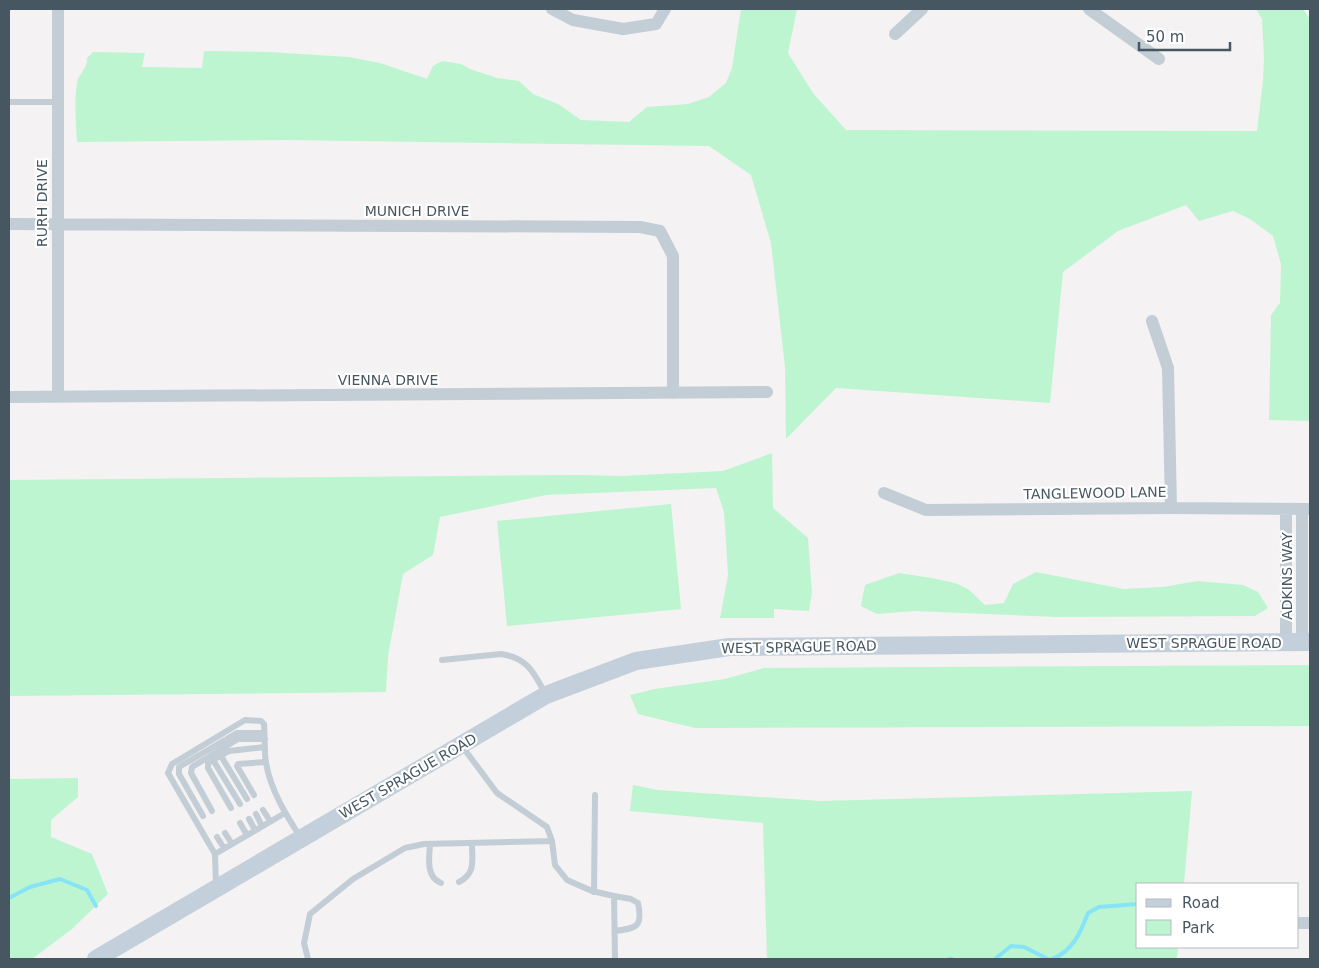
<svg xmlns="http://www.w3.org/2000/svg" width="1319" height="968" font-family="'DejaVu Sans',sans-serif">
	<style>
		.green { fill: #bdf5d0 }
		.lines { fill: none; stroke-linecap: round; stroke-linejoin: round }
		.stream { stroke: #86e4f6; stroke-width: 4 }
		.lane { stroke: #c2cdd5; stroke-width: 6 }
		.street { stroke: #c2cdd5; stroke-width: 12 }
		.secondary { stroke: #c3d0dc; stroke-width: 18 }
		.labels { text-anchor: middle; stroke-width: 4.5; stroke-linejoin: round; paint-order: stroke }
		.street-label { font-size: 14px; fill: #475762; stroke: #fff }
	</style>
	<rect width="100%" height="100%" fill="#f4f2f2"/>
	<path class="green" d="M741,9h56l-9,44 25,40 33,37 411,1 6,-50 1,-24 -2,-38 -6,-10h47l7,10v402l-41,-1 2,-105 9,-12 1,-39 -8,-28 -23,-17 -17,-8 -34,10 -13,-16 -68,26 -55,41 -13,131 -214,-15 -50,51 -1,-72 -14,-124 -20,-68 -42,-29 -421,-6 -211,2c-1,-19 -3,-40 0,-59 2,-11 10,-12 10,-25l6,-6 52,1 -3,14 60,1 2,-17 65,1 80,5 31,6 47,16 6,-13 9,-5 19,3 9,5 27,9 22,3 14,13 25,10 23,16 48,2 18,-15 41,-3 21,-7 17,-14 6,-15z
		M772,453l1,55 35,30 4,55 -3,18 -35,-2v9h-54l8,-43 -4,-63 -8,-24 -170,7 -106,22 -7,38 -30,19 -15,82 -2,36 -377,4v-216l570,-5 42,1 102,-5z
		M671,504l10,105 -174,17 -10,-105z
		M1036,572l88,17 39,-2 35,-6 45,4 15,7 10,16 -13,8 -197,1 -145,-6 -36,3 -16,-8 4,-21 34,-12 33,5 23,5 13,6 17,16 19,-2 9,-19z
		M1310,665v61l-615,2 -57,-14 -8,-19 25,-6 70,-10 39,-11z
		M78,778v19l-27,23v17l41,17 16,40 -36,35 -40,30h-23v-180z
		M633,785l25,5 163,11 371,-10 -8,93h-46v63h40l-1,12h-410l-4,-136 -133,-12z"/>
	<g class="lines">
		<path class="stream" d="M9,898l21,-11 30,-8 27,11 9,16
			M949,959h3
			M995,959l16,-13 13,1 24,12
			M1052,959c20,-7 29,-27 36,-46l11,-6 39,-3"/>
		<path class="lane" d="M9,102h48
			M442,660l59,-6c27,4 33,19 45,41
			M462,746l35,47 50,34 5,14 3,24 12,15 25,11 22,5 1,63
			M221,756l26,43
			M213,760l27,44
			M254,795l-17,-29 1,-2 28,-2
			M231,808l-23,-40v-5l21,-12 36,-4
			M263,810l7,11
			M212,811l-21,-38 1,-6 46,-28h27
			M256,814l6,12
			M203,816l-24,-42v-7l58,-34h27
			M249,819l6,11
			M240,823l7,12
			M225,833l7,11
			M217,837l7,11
			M430,845c-1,14 -4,32 11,38
			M215,854l70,-41
			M459,882c17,-9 13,-21 13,-38
			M216,886l-1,-32 -47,-81 4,-9 73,-44 16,1 3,3c1,13 0,27 2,39 5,28 20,52 35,75
			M594,892l1,-97
			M614,896l17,3 7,4c5,24 -1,25 -23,28
			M308,959l-4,-16 6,-29 43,-35 52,-31 19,-4 128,-3"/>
		<path class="street" d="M58,9v388
			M552,9l21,11 50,9 33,-5 9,-15
			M1089,9l70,50
			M895,34l27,-25
			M9,224l631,3 20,4 13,25v137
			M1152,321l16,47 3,140
			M9,397l758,-5
			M884,493l42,17 245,-2 139,1
			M1302,509v133
			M1286,643v-134
			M1298,923h12"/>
		<path class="secondary" d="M96,959l450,-264 90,-34 93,-14 581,-5"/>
	</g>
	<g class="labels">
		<g class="street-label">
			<text transform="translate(42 203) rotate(-90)" y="5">RURH DRIVE</text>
			<text x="417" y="216">MUNICH DRIVE</text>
			<text x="388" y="385">VIENNA DRIVE</text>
			<text transform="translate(1095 493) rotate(-1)" y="5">TANGLEWOOD LANE</text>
			<text transform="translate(1287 576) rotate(-90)" y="5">ADKINS WAY</text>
			<text x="1204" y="648">WEST SPRAGUE ROAD</text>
			<text transform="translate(799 647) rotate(-1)" y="5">WEST SPRAGUE ROAD</text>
			<text transform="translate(408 776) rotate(-30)" y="5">WEST SPRAGUE ROAD</text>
		</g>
	</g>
	<rect width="1319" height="968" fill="none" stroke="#475762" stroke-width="20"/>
	<rect x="1136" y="883" width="162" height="65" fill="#ffffff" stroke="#b5bcc0"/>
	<rect x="1146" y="899" width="25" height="8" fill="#c3d0dc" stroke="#b5bcc0"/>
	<text x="1182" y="908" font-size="15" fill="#475762">Road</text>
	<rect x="1146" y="920" width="25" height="15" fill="#bdf5d0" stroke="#b5bcc0"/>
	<text x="1182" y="933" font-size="15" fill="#475762">Park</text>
	<path d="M1139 42v8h91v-8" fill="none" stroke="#475762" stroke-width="2.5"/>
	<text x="1146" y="42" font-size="15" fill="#475762" stroke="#ffffff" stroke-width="4" paint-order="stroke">50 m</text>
</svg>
